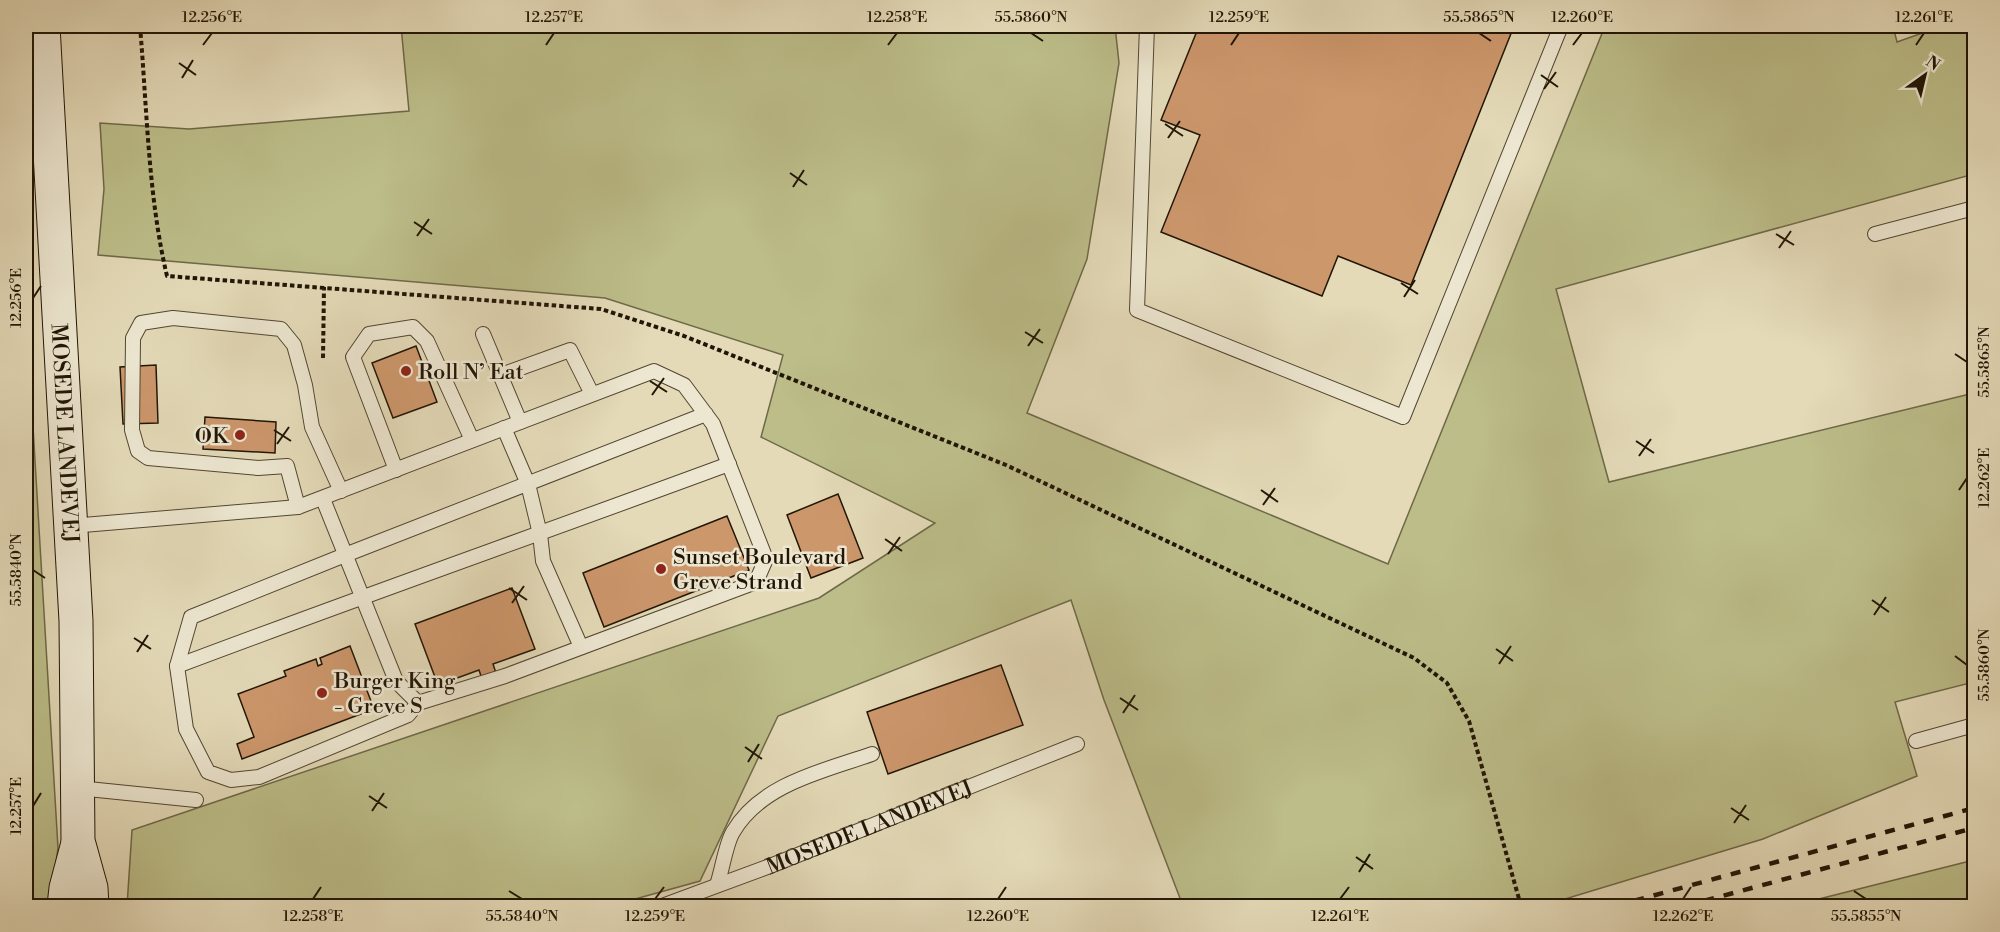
<svg xmlns="http://www.w3.org/2000/svg" width="2000" height="932" font-family="'Libre Bodoni',serif">
	<style>
		.green { fill: #bcbd89; stroke: #6e6948; stroke-width: 1.5 }
		.building { fill: #cd976c; stroke: #211506; stroke-width: 1.5 }
		.lines { fill: none; stroke-linecap: round; stroke-linejoin: round }
		.lane-casing { stroke: #524632; stroke-width: 16 }
		.secondary-casing { stroke: #211506; stroke-width: 35 }
		.path { stroke: #211506; stroke-width: 4; stroke-dasharray: 4.5 3; stroke-linecap: butt }
		.lane { stroke: #ede7d1; stroke-width: 14 }
		.secondary { stroke: #ede7d1; stroke-width: 33 }
		.rail { stroke: #211506; stroke-width: 4.5; stroke-dasharray: 10 10; stroke-linecap: butt }
		.ticks { fill: none; stroke: #211506; stroke-width: 2 }
		.poi-dot { fill: #8f2418; stroke: #ede7d1; stroke-width: 2 }
		.labels { text-anchor: middle; stroke-width: 5; stroke-linejoin: round; paint-order: stroke }
		.poi-label { font-size: 22px; fill: #211506; stroke: #ede7d1; text-anchor: start }
		.street-label { font-size: 22px; fill: #211506; stroke: #ede7d1 }
		.neatline { fill: none; stroke: #211506; stroke-width: 2 }
		.ticks-label { font-size: 15px; text-anchor: middle; fill: #211506 }
	</style>
	<rect width="100%" height="100%" fill="#e4dab8"/>
	<filter id="stains"><feTurbulence type="fractalNoise" baseFrequency=".00333" numOctaves="4"/><feColorMatrix values="0 0 0 0 .2 0 0 0 0 .09 0 0 0 0 .02 0 0 0 .5 -.17"/></filter>
	<radialGradient id="worn" r=".72"><stop offset=".6" stop-color="#630" stop-opacity="0"/><stop offset="1" stop-color="#630" stop-opacity=".3"/></radialGradient>
	<path class="green" d="M401,26h714l4,37 -32,196 -60,154 361,151 217,-538h288l4,16 45,-16h32v148l-418,115 53,193 365,-89v289l-79,20 22,74 -154,63 -221,67h-359l-79,-206 -33,-100 -293,116 -78,165 -90,25h-483l5,-76 687,-232 116,-75 -174,-86 22,-82 -178,-57 -507,-43 6,-66 -4,-66 89,6 220,-18z
		M26,309l32,539 -8,58h-24z
		M1974,860v46h-183z"/>
	<path class="building" d="M1199,26h315l-103,259 -73,-29 -16,40 -161,-64 39,-97 -39,-15z
		M416,346l21,56 -44,16 -21,-55z
		M156,365l2,58 -35,1 -3,-57z
		M205,417l71,5 -1,31 -72,-4z
		M838,494l25,64 -52,20 -24,-63z
		M727,516l22,54 -145,57 -21,-54z
		M512,588l23,61 -42,15 3,9 -14,6 -3,-9 -41,15 -23,-61z
		M350,646l24,63 -132,50 -5,-15 17,-7 -16,-43 48,-18 -2,-5 32,-12 2,7 4,-2 -2,-6z
		M1001,665l22,60 -135,49 -21,-62z"/>
	<g class="lines">
		<g class="lane-casing">
			<g id="lane">
				<path d="M1147,26l-10,284 266,107 158,-391"/>
				<path d="M1875,234l99,-26"/>
				<path d="M483,334l37,88"/>
				<path d="M501,375l69,-25 22,44"/>
				<path d="M504,428l24,56 12,50 3,27 38,86"/>
				<path d="M396,470l-43,-113 16,-23 44,-7 14,14 45,99"/>
				<path d="M323,499l73,182 22,22"/>
				<path d="M298,507l-11,-41 -29,2 -110,-10 -10,-7 -6,-21 1,-92 8,-15 32,-5 108,11 13,16 11,40 7,42 29,64"/>
				<path d="M71,526l227,-19 356,-136 30,14 29,39 53,135 -10,23 -251,94 -87,27 -10,12 -149,62 -28,3 -23,-8 -22,-43 -9,-63 14,-49 154,-62 361,-141"/>
				<path d="M177,666c183,-69 368,-134 552,-202"/>
				<path d="M1916,741l58,-16"/>
				<path d="M78,788l118,12"/>
				<path d="M717,885c5,-14 9,-42 16,-53 28,-48 90,-61 139,-78"/>
				<path id="s1" d="M662,906l108,-40 307,-122"/>
			</g>
		</g>
		<g class="secondary-casing">
			<g id="secondary">
				<path id="s2" d="M43,26l33,595 2,220 13,47 1,18"/>
				<path d="M64,906l2,-18 12,-45"/>
			</g>
		</g>
		<path class="path" d="M140,26c7,82 8,170 27,250l434,33 83,27 322,129 408,193 33,25 22,38 52,185
			M323,358l1,-71"/>
		<use href="#lane" class="lane"/>
		<use href="#secondary" class="secondary"/>
		<path class="rail" d="M1615,906l359,-98
			M1685,906l289,-78"/>
	</g>
	<path class="ticks" d="M1031,33l12,8M1479,33l12,8M203,45l9,-12M546,45l8,-12M888,45l9,-12M1231,45l8,-12M1573,45l9,-12M1916,45l8,-12M179,63l17,12M1541,75l17,12M182,78l11,-18M1544,89l12,-17M1165,124l18,12M1168,138l12,-17M790,173l17,12M793,187l11,-17M414,222l18,12M1776,234l18,11M417,236l12,-17M1779,248l12,-17M1401,283l17,11M1404,297l11,-17M33,298l8,-12M1025,332l18,11M1028,346l12,-17M1955,354l12,8M650,381l17,11M652,395l12,-17M274,430l17,11M1636,441l18,12M277,444l12,-17M1639,456l12,-17M1261,490l17,12M1959,490l8,-12M1263,505l12,-17M885,539l17,12M888,554l12,-17M33,570l12,8M509,588l18,12M1872,600l17,12M512,603l12,-17M1874,615l12,-18M134,638l17,11M1496,649l17,12M137,652l11,-17M1955,656l12,9M1499,664l12,-18M1120,698l18,12M1123,713l12,-18M745,747l17,12M748,762l11,-18M369,796l18,12M33,806l8,-13M1731,808l18,12M372,811l12,-18M1734,823l12,-18M1356,857l17,12M1359,872l11,-18M509,891l13,8M1854,891l12,8M313,899l8,-12M655,899l9,-12M998,899l8,-12M1340,899l9,-12M1683,899l8,-12"/>
	<g class="poi-dot">
		<circle cx="406" cy="371" r="6"/>
		<circle cx="240" cy="435" r="6"/>
		<circle cx="661" cy="569" r="6"/>
		<circle cx="322" cy="693" r="6"/>
	</g>
	<g class="labels">
		<g class="poi-label">
			<text x="418" y="379">Roll N’ Eat</text>
			<text x="228" y="443" text-anchor="end">OK</text>
			<text x="673" y="564">Sunset Boulevard<tspan x="673" dy="25">Greve Strand</tspan></text>
			<text x="334" y="688">Burger King<tspan x="334" dy="25">- Greve S</tspan></text>
		</g>
		<g class="street-label">
			<text dy="8" stroke="none"><textPath href="#s2" startOffset="408">MOSEDE LANDEVEJ</textPath></text>
			<text dy="8" stroke="none"><textPath href="#s1" startOffset="222">MOSEDE LANDEVEJ</textPath></text>
		</g>
	</g>
	<rect width="2000" height="932" fill="none" stroke="#e4dab8" stroke-width="66"/>
	<g transform="translate(1925 75) rotate(34)" stroke="#ede7d1" stroke-width="4.5" paint-order="stroke">
	<path d="M0-4.5L10 22L0 15L-10 22Z" fill="#211506"/>
	<text y="-9" font-size="16" font-weight="bold" text-anchor="middle" fill="#211506">N</text>
	</g>
	<rect x="33" y="33" width="1934" height="866" class="neatline"/>
	<g class="ticks-label">
		<text x="212" y="22">12.256°E</text>
		<text x="554" y="22">12.257°E</text>
		<text x="897" y="22">12.258°E</text>
		<text x="1031" y="22">55.5860°N</text>
		<text x="1239" y="22">12.259°E</text>
		<text x="1479" y="22">55.5865°N</text>
		<text x="1582" y="22">12.260°E</text>
		<text x="1924" y="22">12.261°E</text>
		<text transform="translate(16 298) rotate(-90)" y="5">12.256°E</text>
		<text transform="translate(1984 362) rotate(-90)" y="5">55.5865°N</text>
		<text transform="translate(1984 478) rotate(-90)" y="5">12.262°E</text>
		<text transform="translate(16 570) rotate(-90)" y="5">55.5840°N</text>
		<text transform="translate(1984 665) rotate(-90)" y="5">55.5860°N</text>
		<text transform="translate(16 806) rotate(-90)" y="5">12.257°E</text>
		<text x="313" y="921">12.258°E</text>
		<text x="522" y="921">55.5840°N</text>
		<text x="655" y="921">12.259°E</text>
		<text x="998" y="921">12.260°E</text>
		<text x="1340" y="921">12.261°E</text>
		<text x="1683" y="921">12.262°E</text>
		<text x="1866" y="921">55.5855°N</text>
	</g>
	<rect width="100%" height="100%" filter="url(#stains)"/>
	<rect width="100%" height="100%" fill="url(#worn)"/>
</svg>
